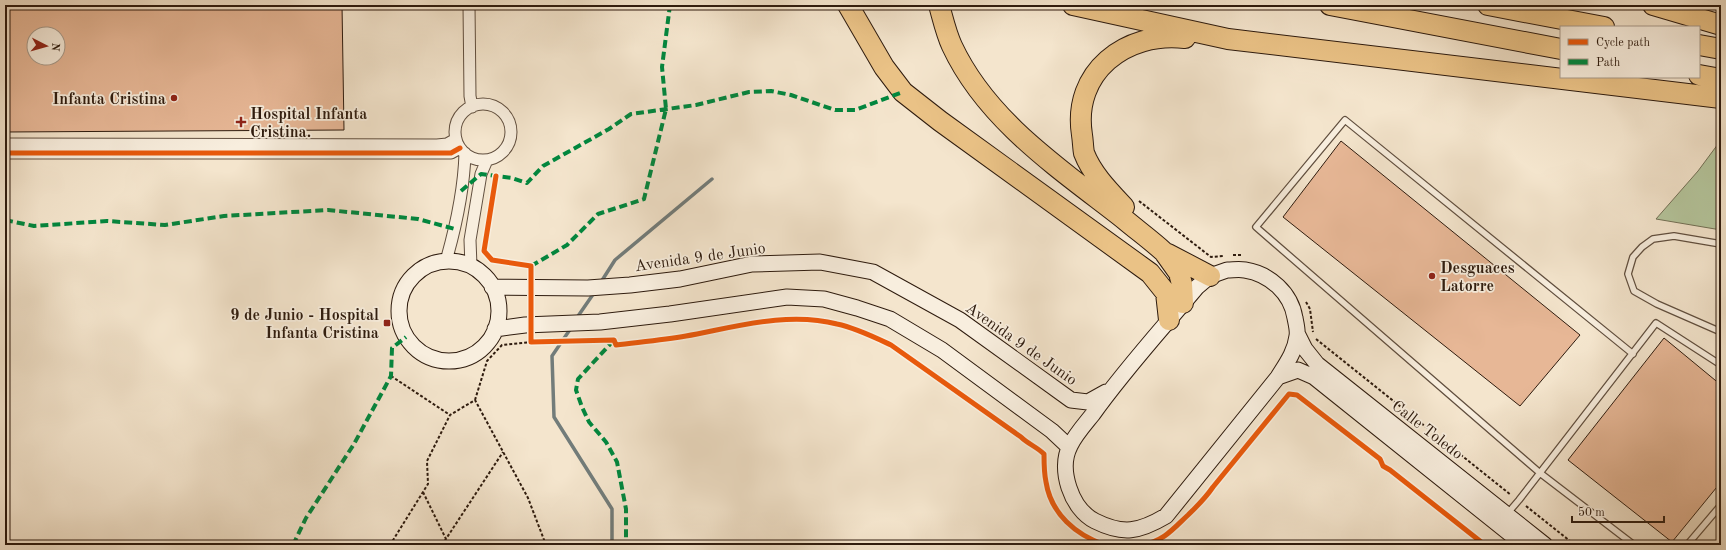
<svg xmlns="http://www.w3.org/2000/svg" width="1726" height="550" font-family="'Old Standard TT',serif">
	<style>
		.green { fill: #b5c69d; stroke: #727056 }
		.lines { fill: none; stroke-linecap: round; stroke-linejoin: round }
		.stream { stroke: #727c7a; stroke-width: 3.5 }
		.building { fill: #e7b796; stroke: #2e1b0e; fill-rule: evenodd }
		.lane-casing { stroke: #604e3e; stroke-width: 8 }
		.street-casing { stroke: #604e3e; stroke-width: 13 }
		.secondary-casing { stroke: #2e1b0e; stroke-width: 17 }
		.highway-casing { stroke: #2e1b0e; stroke-width: 22 }
		.path { stroke: #2e1b0e; stroke-width: 2; stroke-dasharray: 3 2; stroke-linecap: butt }
		.lane { stroke: #f8eede; stroke-width: 5.5 }
		.street { stroke: #f8eede; stroke-width: 11 }
		.secondary { stroke: #f8eede; stroke-width: 15 }
		.highway { stroke: #eac286; stroke-width: 20 }
		.quiet { stroke: #00873e; stroke-width: 4; stroke-dasharray: 8 4; stroke-linecap: butt }
		.cycleway-casing { stroke: #f8eede; stroke-width: 8 }
		.cycleway { stroke: #e8590c; stroke-width: 5 }
		.poi-dot { fill: #8f2418; stroke: #f8eede; stroke-width: 1.5 }
		.labels { text-anchor: middle; stroke-width: 3.5; stroke-linejoin: round; paint-order: stroke }
		.poi-label { font-size: 16px; font-weight: bold; fill: #2e1b0e; stroke: #f8eede; text-anchor: end }
		.street-label { font-size: 16px; fill: #2e1b0e; stroke: #f8eede }
	</style>
	<rect width="100%" height="100%" fill="#f4e5cd"/>
	<filter id="stains"><feTurbulence type="fractalNoise" baseFrequency=".005" numOctaves="4"/><feColorMatrix values="0 0 0 0 .2 0 0 0 0 .09 0 0 0 0 .02 0 0 0 .5 -.17"/></filter>
	<radialGradient id="worn" r=".72"><stop offset=".6" stop-color="#630" stop-opacity="0"/><stop offset="1" stop-color="#630" stop-opacity=".3"/></radialGradient>
	<path class="green" d="M1721,140v90l-65,-11 42,-48z"/>
	<g class="lines">
		<path class="stream" d="M601,282l14,-22 97,-81
			M576,319l18,-26
			M571,328l-19,28 2,61 58,92v36"/>
	</g>
	<path class="building" d="M6,5h336l2,125 -339,2zM34,34h24v24h-24z
		M1341,141l239,194 -60,71 -237,-189z
		M1664,338l57,47v97l-49,60 -104,-82z"/>
	<g class="lines">
		<g class="lane-casing">
			<path id="lane" d="M1721,244l-47,-8 -21,3 -11,8 -9,10 -5,17 6,17 23,13 64,28
				M1633,354l-288,-234 -89,107 284,246 94,72
				M1507,514l12,-14 137,-177 65,42
				M1687,545l34,-40"/>
		</g>
		<g class="street-casing">
			<path id="street" d="M469,5l1,91 2,11
				M455 132a28 28 0 1 1 56 0a28 28 0 1 1-56 0Z
				M5,144l432,1 10,-1 9,-5
				M5,153h446l9,-5
				M446,261c10,-35 18,-71 19,-108
				M471,266l-1,-26 11,-66 6,-14"/>
		</g>
		<g class="secondary-casing">
			<path id="secondary" d="M399 311a50 50 0 1 1 100 0a50 50 0 1 1-100 0Z
				M1227,270c6,0 12,-1 18,0 25,4 46,23 50,48 1,5 3,13 2,18 -2,16 -11,28 -19,41l-112,139c-27,16 -43,19 -71,5 -24,-12 -37,-52 -25,-75 5,-11 15,-22 23,-32 32,-45 69,-85 104,-127l13,-11z
				M492,287l96,1 42,-3 50,-6 72,-15 68,-2 53,10 87,48 111,80 17,2 18,-10
				M495,329l30,-4 75,-3 70,-8 117,-17 37,2 33,9 33,11 52,31 110,81 17,16
				M1298,335l7,14 12,15 228,181
				M1278,377l20,-7 16,7 210,168"/>
		</g>
		<g class="highway-casing">
			<path id="highway" d="M848,5l36,62 19,25 37,29 210,152 16,20 3,27
				M939,5c4,14 7,28 13,41 35,75 108,123 172,173 13,11 27,21 40,33l15,21 3,11 1,19
				M1073,5l155,34 493,59
				M1330,5l231,44
				M1488,5l116,22
				M1653,5l68,20
				M1699,45l22,4
				M1699,75l22,4
				M1124,207c-15,-16 -32,-33 -40,-54 -1,-5 -1,-12 -2,-18 -10,-63 44,-104 103,-97
				M1168,254l42,22"/>
		</g>
		<path class="path" d="M1139,201l72,56 12,-1
			M1233,255h9
			M1306,302l4,7 3,23
			M1316,339l195,156
			M391,376l59,39
			M475,400l12,-39 15,-16 29,-3
			M423,492l23,47
			M1526,506l49,39
			M390,545l38,-61 -1,-23 23,-46 25,-15 53,98 18,47
			M442,545l61,-93"/>
		<use href="#lane" class="lane"/>
		<use href="#street" class="street"/>
		<use href="#secondary" class="secondary"/>
		<use href="#highway" class="highway"/>
		<path class="quiet" d="M461,191l20,-17 31,4 15,5 16,-17 66,-37 22,-15 65,-9 53,-13 22,-1 20,4 44,15h20l48,-18
			M5,220l29,6 73,-5 58,4 59,-9 104,-6 90,9 37,10
			M531,266l36,-21 31,-31 46,-15 22,-90 -4,-42 8,-62
			M614,340l-36,39 -2,11 6,17 7,15 17,20 11,20 9,47v36
			M293,545l13,-27 48,-74 37,-68 1,-28 14,-11"/>
		<g class="cycleway-casing">
			<path id="cycleway" d="M5,153h446l9,-5
				M496,176l-12,75 8,9 39,6v76l83,-2 2,5c24,-3 47,-5 70,-9 49,-9 102,-25 151,-12 19,4 37,13 54,21l130,92c7,7 16,10 23,17 0,9 0,19 2,28 5,32 30,53 59,63
				M1142,545c22,-4 31,-16 46,-30 11,-11 16,-15 25,-28l76,-93 8,1 83,64 3,7 7,4 95,75"/>
		</g>
		<use href="#cycleway" class="cycleway"/>
	</g>
	<g class="poi-dot">
		<circle cx="174" cy="98" r="4"/>
		<path d="M239 116h4v4h4v4h-4v4h-4v-4h-4v-4h4z"/>
		<circle cx="1432" cy="276" r="4"/>
		<rect x="383" y="319" width="8" height="8" rx="2"/>
	</g>
	<g class="labels">
		<g class="poi-label">
			<text x="166" y="104">Infanta Cristina</text>
			<text x="250" y="119" text-anchor="start">Hospital Infanta<tspan x="250" dy="18">Cristina.</tspan></text>
			<text x="1440" y="273" text-anchor="start">Desguaces<tspan x="1440" dy="18">Latorre</tspan></text>
			<text x="379" y="320">9 de Junio - Hospital<tspan x="379" dy="18">Infanta Cristina</tspan></text>
		</g>
		<g class="street-label">
			<text transform="translate(700 256) rotate(-8)" y="6">Avenida 9 de Junio</text>
			<text transform="translate(1022 343) rotate(35)" y="6">Avenida 9 de Junio</text>
			<text transform="translate(1428 429) rotate(38)" y="6">Calle Toledo</text>
		</g>
	</g>
	<rect width="1726" height="550" fill="none" stroke="#f4e5cd" stroke-width="20"/>
	<rect x="6" y="6" width="1714" height="538" fill="none" stroke="#2e1b0e" stroke-width="2"/>
	<rect x="10" y="10" width="1706" height="530" fill="none" stroke="#2e1b0e"/>
	<rect x="1560" y="26" width="140" height="52" fill="#f8eede" stroke="#a79a8b"/>
	<rect x="1568" y="39" width="20" height="6" fill="#e8590c" stroke="#a79a8b"/>
	<text x="1596" y="46" font-size="12" fill="#2e1b0e">Cycle path</text>
	<rect x="1568" y="59" width="20" height="6" fill="#00873e" stroke="#a79a8b"/>
	<text x="1596" y="66" font-size="12" fill="#2e1b0e">Path</text>
	<g transform="translate(46 46) rotate(96)"><circle r="19" fill="#f8eede" stroke="#a79a8b"/>
	<path d="M0-3L7 15L0 10L-7 15Z" fill="#8f2418"/>
	<text y="-6" font-size="11" font-weight="bold" text-anchor="middle" fill="#2e1b0e">N</text>
	</g>
	<path d="M1572 516v6h92v-6" fill="none" stroke="#2e1b0e" stroke-width="2"/>
	<text x="1578" y="516" font-size="12" fill="#2e1b0e" stroke="#f8eede" stroke-width="3" paint-order="stroke">50 m</text>
	<rect width="100%" height="100%" filter="url(#stains)"/>
	<rect width="100%" height="100%" fill="url(#worn)"/>
</svg>
